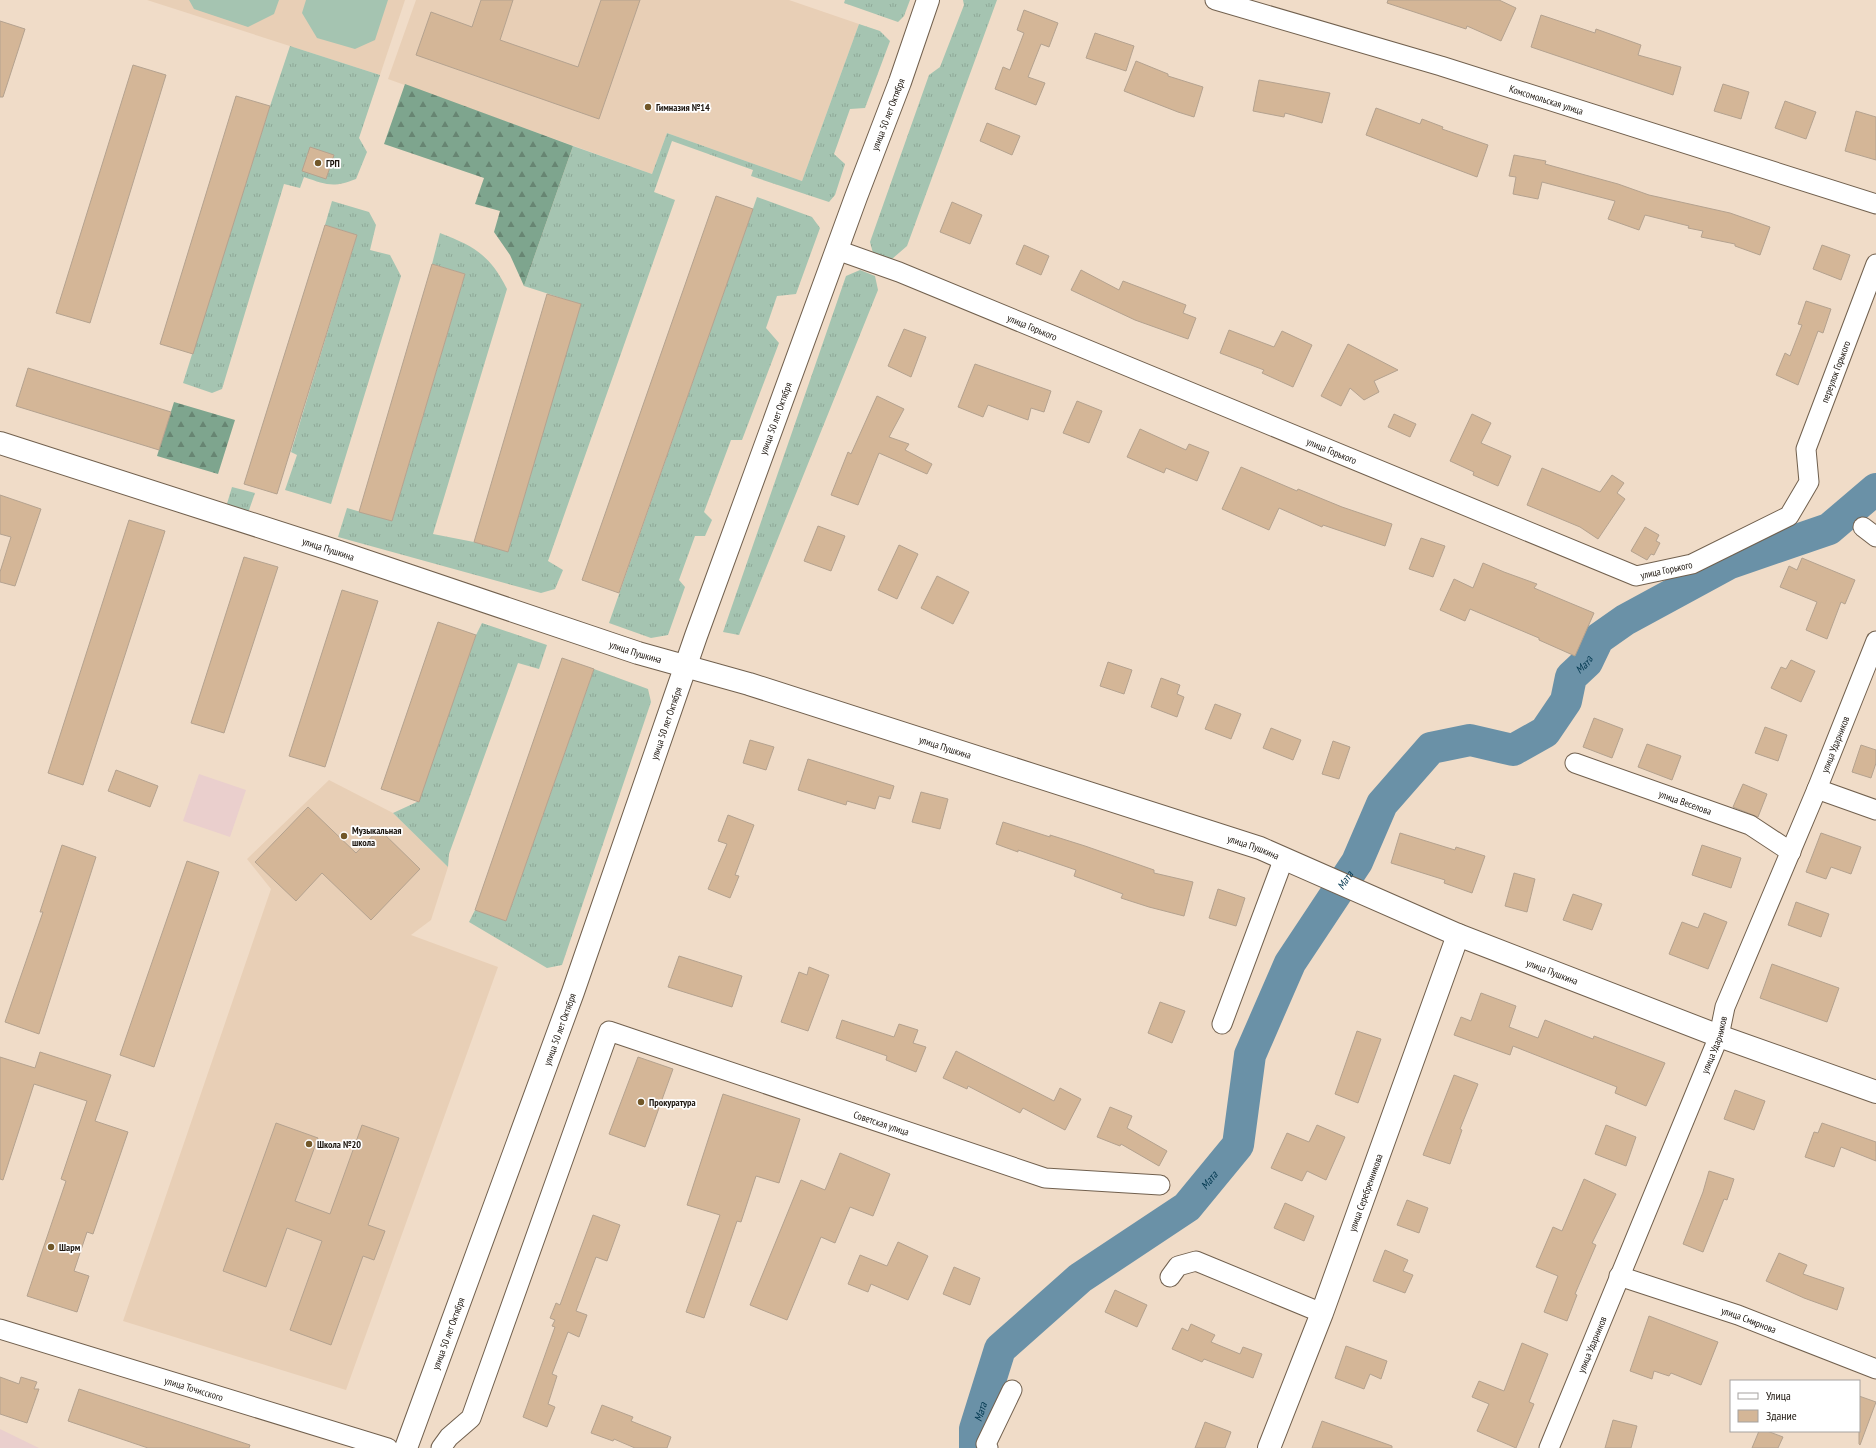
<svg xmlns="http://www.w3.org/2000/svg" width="1876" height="1448" font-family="'PT Sans Narrow',sans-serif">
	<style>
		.commercial { fill: #eacfcd }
		.built { fill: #e8cfb6 }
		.grass { fill: url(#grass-tufts) }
		.forest { fill: url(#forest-firs) }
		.garden { fill: #a5c4b1 }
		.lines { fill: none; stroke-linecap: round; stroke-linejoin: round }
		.river { stroke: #6a91a7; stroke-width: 32 }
		.building { fill: #d4b697; stroke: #b4a28f }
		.street-casing { stroke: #71604e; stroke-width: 21 }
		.secondary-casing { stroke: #71604e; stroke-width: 24 }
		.street { stroke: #fff; stroke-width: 19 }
		.secondary { stroke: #fff; stroke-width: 22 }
		.poi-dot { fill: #715728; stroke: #fff; stroke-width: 1.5 }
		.labels { text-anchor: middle; stroke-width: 3.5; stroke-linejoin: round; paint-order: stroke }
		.street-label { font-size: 10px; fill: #1d160f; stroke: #fff }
		.poi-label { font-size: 10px; font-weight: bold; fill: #1d160f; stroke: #fff; text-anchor: start }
		.water-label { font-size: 11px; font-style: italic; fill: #00374f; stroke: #fff }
	</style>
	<defs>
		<pattern id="grass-tufts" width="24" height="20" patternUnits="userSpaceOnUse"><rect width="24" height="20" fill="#a5c4b1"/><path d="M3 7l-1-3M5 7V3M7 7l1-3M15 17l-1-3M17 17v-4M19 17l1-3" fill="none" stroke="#8ea897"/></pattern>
		<pattern id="forest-firs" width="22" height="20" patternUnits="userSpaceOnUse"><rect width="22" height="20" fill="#7ea58e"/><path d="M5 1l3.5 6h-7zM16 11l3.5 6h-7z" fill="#678572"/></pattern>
	</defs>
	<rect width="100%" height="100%" fill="#f0dcc8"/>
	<path class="commercial" d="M199,774l47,16 -16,47 -47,-16z
		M0,1429l39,19h-39z"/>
	<path class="built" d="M147,0h258l-25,75z
		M416,0h373l70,24 -57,157 -135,-48 -15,41 -264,-95z
		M329,780l64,33 55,54 -17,53 -20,15 87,32 -152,423 -223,-69 148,-432 -24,-30z"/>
	<path class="grass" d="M845,0h65l-6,16 -6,6 -54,-19z
		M963,0h34l-90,246 -15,13 -19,-6 -3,-11 59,-167 11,-8 24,-62z
		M859,24l21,7 10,10 -25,67 -15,1 -16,45 11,10 -10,31 -6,7 -78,-26 2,-6 -81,-29 -18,51 21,8 -127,361 15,9 -8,19 -14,4 -203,-56 9,-29 45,13 73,-247 -33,-10 8,-31c34,13 50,22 67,56l-74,245 41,8 34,10 72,-248 -56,-18 49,-140 79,28 15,-41 135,48z
		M290,46l90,29 -21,63 8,14 -11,27c-23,9 -29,6 -52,-2l-4,11 -16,-4 -62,205 -10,4 -29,-10 87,-277z
		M757,197l55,20 8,11 -24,66 -19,2 -11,32 13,15 -37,97h-11l-27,72 8,8 -7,16h-10l-16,44 6,7 -17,48 -17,3 -42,-15z
		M332,201l37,11 7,13 -6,25 20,5 11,21 -70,228 -46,-14 12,-35 -6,-3 66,-217 -32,-10z
		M860,270l15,6 3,14 -139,345 -16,-3 123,-356z
		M232,487l23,6 -7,20 -22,-6z
		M482,623l65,22 -8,24 -21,-6 -69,191 -1,13 -55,-54 26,-12 57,-166z
		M594,669l54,20 3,13 -89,263 -15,3 -78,-46 6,-12 31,11z"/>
	<path class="forest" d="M405,84l168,62 -49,140 -14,-31 -16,-23 6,-21 -25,-7 9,-26 -100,-34z
		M174,402l61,18 -17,54 -61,-18z"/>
	<path class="garden" d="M189,0h90l-5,14 -26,13 -54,-18z
		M306,0h82l-13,40 -20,9 -38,-11 -15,-25z"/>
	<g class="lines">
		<path class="river" id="s1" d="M975,1448v-19l25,-80 80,-71 107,-71 51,-62 12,-90 40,-92 67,-101 25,-58 49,-56 39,-8 43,10 32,-18 21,-31 5,-24 16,-15 11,-23 27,-19 105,-57 99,-34 47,-40"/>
	</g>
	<path class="building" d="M481,0h32l-13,40 78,27 23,-67h39l-41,119 -183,-64 15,-43 41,15z
		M1388,0h111l17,8 -15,33 -34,-15 -1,3 -79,-26z
		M1024,10l34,13 -9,24 -8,-3 -13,33 17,6 -9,22 -41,-16 8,-22 7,3 14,-37 -7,-3z
		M1541,15l54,18 1,-4 45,16 -3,10 43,12 -8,28 -142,-48z
		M0,21l25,8 -22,68h-3z
		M1095,33l39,13 -8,25 -40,-13z
		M1136,61l32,13v2l35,11 -9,30 -16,-5 -54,-21z
		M133,65l33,10 -76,248 -34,-10z
		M1259,80l71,13 -8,30 -37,-10 -1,4 -31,-6z
		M1723,84l26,8 -8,27 -27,-8z
		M236,96l34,10 -77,248 -33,-10z
		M1785,101l31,11 -10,27 -31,-11z
		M1376,108l44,16 2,-5 21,8 -1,2 46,16 -11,32 -111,-42z
		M1856,111l20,6v43l-31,-9z
		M987,123l33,13 -8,19 -32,-14z
		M310,147l24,8 -8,24 -24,-8z
		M1514,155l32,6 -1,3 73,20 31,11 81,18 40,14 -10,28 -25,-9v-2l-34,-7 2,-6 -15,-3 1,-2 -44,-11 -6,15 -31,-11 7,-18 -73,-19 -4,17 -25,-5 3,-17 -7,-1z
		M716,196l37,13 -134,384 -37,-13z
		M952,202l30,13 -12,29 -30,-12z
		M325,225l32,10 -80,259 -33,-10z
		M1024,245l25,11 -8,19 -25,-11z
		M1822,245l28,10 -9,25 -28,-11z
		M432,264l33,10 -73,247 -33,-9z
		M1081,270l38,20 4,-9 63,24 -3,8 13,5 -8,21 -53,-19 -64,-30z
		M547,294l34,10 -73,248 -34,-10z
		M1806,301l25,8 -8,24 -5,-2 -20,54 -22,-10 9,-22 5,3 12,-31 -4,-1z
		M904,329l22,8 -15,40 -23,-11z
		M1229,330l45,17 8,-16 30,14 -19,42 -31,-14 2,-3 -44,-17z
		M1348,344l50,26 -24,11 5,11 -15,8 -14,-12 -9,18 -20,-10z
		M975,364l76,27 -7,21 -13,-4 -3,12 -40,-15 -5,12 -25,-10z
		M28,368l143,44 -12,38 -143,-44z
		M877,396l27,13 -15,28 20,7 -4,6 27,14 -5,10 -48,-21 -21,52 -27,-10 17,-43 3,2z
		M1077,401l25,10 -13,32 -26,-10z
		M1394,414l22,10 -6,13 -22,-10z
		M1472,414l19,9 -10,20 30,13 -13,30 -25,-11 1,-3 -24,-11z
		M1140,429l46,21 3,-6 20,8 -12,29 -31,-13 -2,5 -37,-16z
		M1241,467l56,24 1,-2 44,18 50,17 -7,22 -62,-21 -1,2 -43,-19 -10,22 -47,-21z
		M1542,468l58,24 12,-17 12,8 -7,10 8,6 -27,40 -18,-12 -53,-22z
		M0,495l41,14 -26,77 -15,-4v-10l11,-35 -11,-3z
		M129,520l36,11 -82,254 -35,-12z
		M818,526l27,10 -14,35 -27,-10z
		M1645,527l14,8 -3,6 4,2 -6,12 -3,-1 -4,6 -16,-9z
		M1421,538l24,8 -12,31 -24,-8z
		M899,545l19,9 -21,45 -19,-9z
		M244,557l34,10 -54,166 -33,-10z
		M1802,558l53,22 -10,24 -4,-2 -14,37 -21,-9 11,-28 -37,-15 9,-21 8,4z
		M1483,563l21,9 33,12 -3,4 60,25 -19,43 -36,-16v-2l-69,-29 -5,12 -25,-11 14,-31 19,9z
		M937,576l32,16 -16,32 -32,-16z
		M342,590l36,11 -53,166 -36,-11z
		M438,622l38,13 -57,167 -38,-13z
		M562,658l32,11 -88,252 -31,-11z
		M1791,660l24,11 -14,31 -30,-14 10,-21 5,2z
		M1108,662l24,8 -8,24 -24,-8z
		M1161,678l19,7 -3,9 7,3 -7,20 -26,-10z
		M1215,704l26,10 -10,25 -26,-10z
		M1594,718l29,11 -11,29 -29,-11z
		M1765,727l22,8 -9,26 -23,-8z
		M1271,728l30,12 -8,20 -30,-12z
		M750,740l24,7 -8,23 -23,-7z
		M1333,741l17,6 -11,32 -17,-5z
		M1647,744l34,12 -9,24 -34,-13z
		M1861,745l15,5v13l-5,15 -19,-6z
		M808,759l86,27 -4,13 -11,-3 -4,13 -28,-8 -1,4 -48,-15z
		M116,770l42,16 -8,21 -42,-16z
		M1743,784l24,10 -9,23 -25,-10z
		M921,792l27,7 -8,30 -28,-7z
		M308,807l48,46 23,-24 41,40 -49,51 -49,-47 -26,28 -41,-39z
		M728,815l26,10 -19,50 4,1 -9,22 -22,-9 19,-45 -9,-3z
		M1003,822l47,15v-2l35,11 69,24v3l39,9 -9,34 -35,-9 -28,-9 2,-4 -49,-18 2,-6 -58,-20v2l-22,-8z
		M1400,833l55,17 1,-3 29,9 -13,37 -28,-10 1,-3 -54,-17z
		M1821,833l40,14 -10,27 -20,-7 -5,12 -20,-7z
		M62,845l34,12 -57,177 -34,-12 38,-110h-3z
		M1702,845l39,13 -10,30 -39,-13z
		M187,861l32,11 -65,195 -34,-12z
		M1514,873l21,6 -8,33 -22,-6z
		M1218,889l27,9 -9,28 -27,-8z
		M1573,894l29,10 -10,26 -29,-10z
		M1796,902l33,12 -8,23 -33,-12z
		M1704,913l23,9 -19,47 -39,-15 13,-32 16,6z
		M679,956l63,20 -10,31 -64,-20z
		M1772,964l67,24 -12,34 -67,-24z
		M809,967l20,8 -21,56 -27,-9 18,-50 8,3z
		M1481,993l35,13 -7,21 29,11 7,-18 48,19 1,-3 71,27 -19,43 -31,-13 2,-6 -104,-41 -3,9 -56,-20 7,-18 10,4z
		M1160,1002l25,9 -13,32 -24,-10z
		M842,1020l52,17 5,-13 19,6 -5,13 13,4 -10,25 -30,-12 1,-4 -51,-18z
		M1357,1031l24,8 -23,64 -23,-9z
		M956,1051l98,50 6,-13 21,11 -16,31 -42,-22 -3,5 -52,-27 -1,3 -24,-11z
		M40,1052l71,23 -16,46 33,11 -35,102 -6,-2 -13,39 15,5 -12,36 -50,-16 39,-115 -5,-2 26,-78 -53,-17 -31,96 -3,-1v-122l35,11z
		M638,1057l35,12 -28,78 -36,-13z
		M1454,1075l24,9 -18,45 2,1 -12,34 -27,-9z
		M1735,1090l30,11 -11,29 -30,-11z
		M723,1094l77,25 -21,64 -23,-7 -15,46 -4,-1 -33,97 -18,-6 34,-97 -33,-10z
		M1110,1107l22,9 -5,12 40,23 -8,15 -38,-22 -1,2 -23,-9z
		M276,1123l42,15 -23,63 35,13 32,-89 37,13 -31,87 17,6 -11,29 -11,-4 -32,89 -41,-15 32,-89 -35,-13 -21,59 -43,-16z
		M1822,1123l54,19v19l-35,-14 -7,20 -29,-10 9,-25 4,1z
		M1317,1125l28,12 -19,43 -19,-9 -5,10 -31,-13 16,-35 22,9z
		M1606,1125l30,12 -10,29 -31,-12z
		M840,1153l50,21 -17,42 -23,-9 -15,36 -14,-6 -34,83 -37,-15 51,-125 24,10z
		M1709,1171l25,8 -7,21 -3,-1 -21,53 -20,-8 20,-52z
		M1584,1179l32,15 -24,49 4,2 -21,49 2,1 -10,26 -23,-9 14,-36 -22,-9 17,-40 9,4z
		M1407,1200l21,8 -9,25 -22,-8z
		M1285,1203l29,13 -10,25 -30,-13z
		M593,1215l27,10 -13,36 -11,-4 -20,54 11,4 -8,22 -11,-5 -16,42 5,2 -9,28 7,3 -8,20 -24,-10 32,-90 -3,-1 3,-6 -5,-2 6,-15 4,2z
		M898,1242l30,14 -20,44 -37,-16 -3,8 -20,-8 12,-29 27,11z
		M1385,1250l23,10 -5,11 10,4 -8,18 -32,-12z
		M1779,1253l28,12 -4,9 41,14 -7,22 -33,-12 -38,-17z
		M954,1267l26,11 -10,27 -27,-11z
		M1115,1290l32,15 -10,22 -32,-15z
		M1649,1316l69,26 -17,43 -30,-12 -2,3 -15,-5 -2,8 -22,-8z
		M1191,1324l24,11 -4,7 29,12 3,-7 19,7 -9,24 -49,-19 -2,3 -30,-13 10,-21 6,3z
		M1522,1343l26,11 -19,48 5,2 -18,44 -39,-17 12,-27 -17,-7 7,-16 25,10z
		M1346,1346l41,15 -6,18 -11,-5 -6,15 -29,-11z
		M0,1377l19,7 2,-7 16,5 -3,7h5l-12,34 -27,-9z
		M79,1389l171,56 -1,3h-101l-80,-27z
		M1859,1396l17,6 -16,43 -1,-1z
		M602,1405l31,12 -2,4 40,16 -4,11h-32l-21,-9 -1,2 -22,-8z
		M1613,1420l24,6 -6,22h-26z
		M1322,1421l70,25v2h-80z
		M1205,1422l26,10 -6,16h-30z
		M1759,1431h8l16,6 -5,11h-26z"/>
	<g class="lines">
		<g class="street-casing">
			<g id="street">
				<path id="s2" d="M1215,0l226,66 435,138"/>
				<path id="s3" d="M837,250l62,22 737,304 56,-12 97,-48 20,-34 -3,-33 70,-185"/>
				<path d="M1863,527l13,10"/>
				<path id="s4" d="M1575,763l175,62 41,27"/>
				<path d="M1817,789l59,21"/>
				<path d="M1222,1024l62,-166"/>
				<path id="s5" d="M1619,1276l119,39 138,54"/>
				<path d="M1170,1277l8,-11 18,-5 126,52"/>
				<path id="s6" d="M0,1329l388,119"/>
				<path id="s7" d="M441,1448l8,-11 22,-19 138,-387 436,147 115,7"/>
				<path d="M988,1448l-2,-4 26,-54"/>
				<path id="s8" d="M1549,1448l170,-412 6,-29 92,-218 59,-148"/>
			</g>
		</g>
		<g class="secondary-casing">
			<g id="secondary">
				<path id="s9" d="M0,443l339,109 299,101 111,31 511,164 198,87 261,101 157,56"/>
				<path id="s10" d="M406,1448l167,-456 123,-356 160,-439 44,-115 28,-82"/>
				<path id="s11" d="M1269,1448l53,-135 136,-378"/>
			</g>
		</g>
		<use href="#street" class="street"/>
		<use href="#secondary" class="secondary"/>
	</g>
	<g class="poi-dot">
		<circle cx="648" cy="107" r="4"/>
		<circle cx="318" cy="163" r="4"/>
		<circle cx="344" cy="836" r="4"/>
		<circle cx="641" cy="1102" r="4"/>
		<circle cx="309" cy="1144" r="4"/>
		<circle cx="51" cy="1247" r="4"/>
	</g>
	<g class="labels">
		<g class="street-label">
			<text dy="4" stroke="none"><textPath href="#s2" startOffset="346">Комсомольская улица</textPath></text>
			<text dy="4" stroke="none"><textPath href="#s10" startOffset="1418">улица 50 лет Октября</textPath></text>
			<text dy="4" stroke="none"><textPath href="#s3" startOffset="210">улица Горького</textPath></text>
			<text dy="4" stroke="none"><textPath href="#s3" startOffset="1184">переулок Горького</textPath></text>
			<text dy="4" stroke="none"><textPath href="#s10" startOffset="1094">улица 50 лет Октября</textPath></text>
			<text dy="4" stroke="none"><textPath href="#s3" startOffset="534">улица Горького</textPath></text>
			<text dy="4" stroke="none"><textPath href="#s9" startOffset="345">улица Пушкина</textPath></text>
			<text dy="4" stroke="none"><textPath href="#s3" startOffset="894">улица Горького</textPath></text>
			<text dy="4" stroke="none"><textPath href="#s9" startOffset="669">улица Пушкина</textPath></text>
			<text dy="4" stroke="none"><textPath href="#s10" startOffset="770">улица 50 лет Октября</textPath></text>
			<text dy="4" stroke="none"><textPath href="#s8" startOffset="760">улица Ударников</textPath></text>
			<text dy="4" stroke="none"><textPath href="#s9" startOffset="993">улица Пушкина</textPath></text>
			<text dy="4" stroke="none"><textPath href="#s4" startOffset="117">улица Веселова</textPath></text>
			<text dy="4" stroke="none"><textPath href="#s9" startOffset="1317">улица Пушкина</textPath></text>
			<text dy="4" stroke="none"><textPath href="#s9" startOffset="1641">улица Пушкина</textPath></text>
			<text dy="4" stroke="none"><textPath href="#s10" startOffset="446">улица 50 лет Октября</textPath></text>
			<text dy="4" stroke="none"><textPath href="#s8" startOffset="436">улица Ударников</textPath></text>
			<text dy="4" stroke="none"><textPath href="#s7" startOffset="741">Советская улица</textPath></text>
			<text dy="4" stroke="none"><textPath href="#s11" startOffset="273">улица Серебренникова</textPath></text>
			<text dy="4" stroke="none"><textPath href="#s5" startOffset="137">улица Смирнова</textPath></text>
			<text dy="4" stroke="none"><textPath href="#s10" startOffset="122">улица 50 лет Октября</textPath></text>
			<text dy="4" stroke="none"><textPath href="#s8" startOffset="112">улица Ударников</textPath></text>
			<text dy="4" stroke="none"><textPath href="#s6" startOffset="203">улица Точисского</textPath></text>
		</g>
		<g class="poi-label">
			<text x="656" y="111">Гимназия №14</text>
			<text x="326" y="167">ГРП</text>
			<text x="352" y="834">Музыкальная<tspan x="352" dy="12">школа</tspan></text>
			<text x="649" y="1106">Прокуратура</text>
			<text x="317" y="1148">Школа №20</text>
			<text x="59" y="1251">Шарм</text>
		</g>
		<g class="water-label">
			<text dy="4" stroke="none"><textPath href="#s1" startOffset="1069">Мата</textPath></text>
			<text dy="4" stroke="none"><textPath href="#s1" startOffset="709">Мата</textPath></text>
			<text dy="4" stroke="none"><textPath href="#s1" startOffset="373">Мата</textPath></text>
			<text dy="4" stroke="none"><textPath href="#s1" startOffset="37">Мата</textPath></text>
		</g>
	</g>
	<rect x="1730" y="1380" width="130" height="52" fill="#ffffff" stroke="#a5a29f"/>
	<rect x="1738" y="1393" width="20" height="6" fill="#ffffff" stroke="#a5a29f"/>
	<text x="1766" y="1400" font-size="12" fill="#1d160f">Улица</text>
	<rect x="1738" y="1410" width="20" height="12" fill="#d4b697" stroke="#a5a29f"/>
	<text x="1766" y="1420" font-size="12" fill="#1d160f">Здание</text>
</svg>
